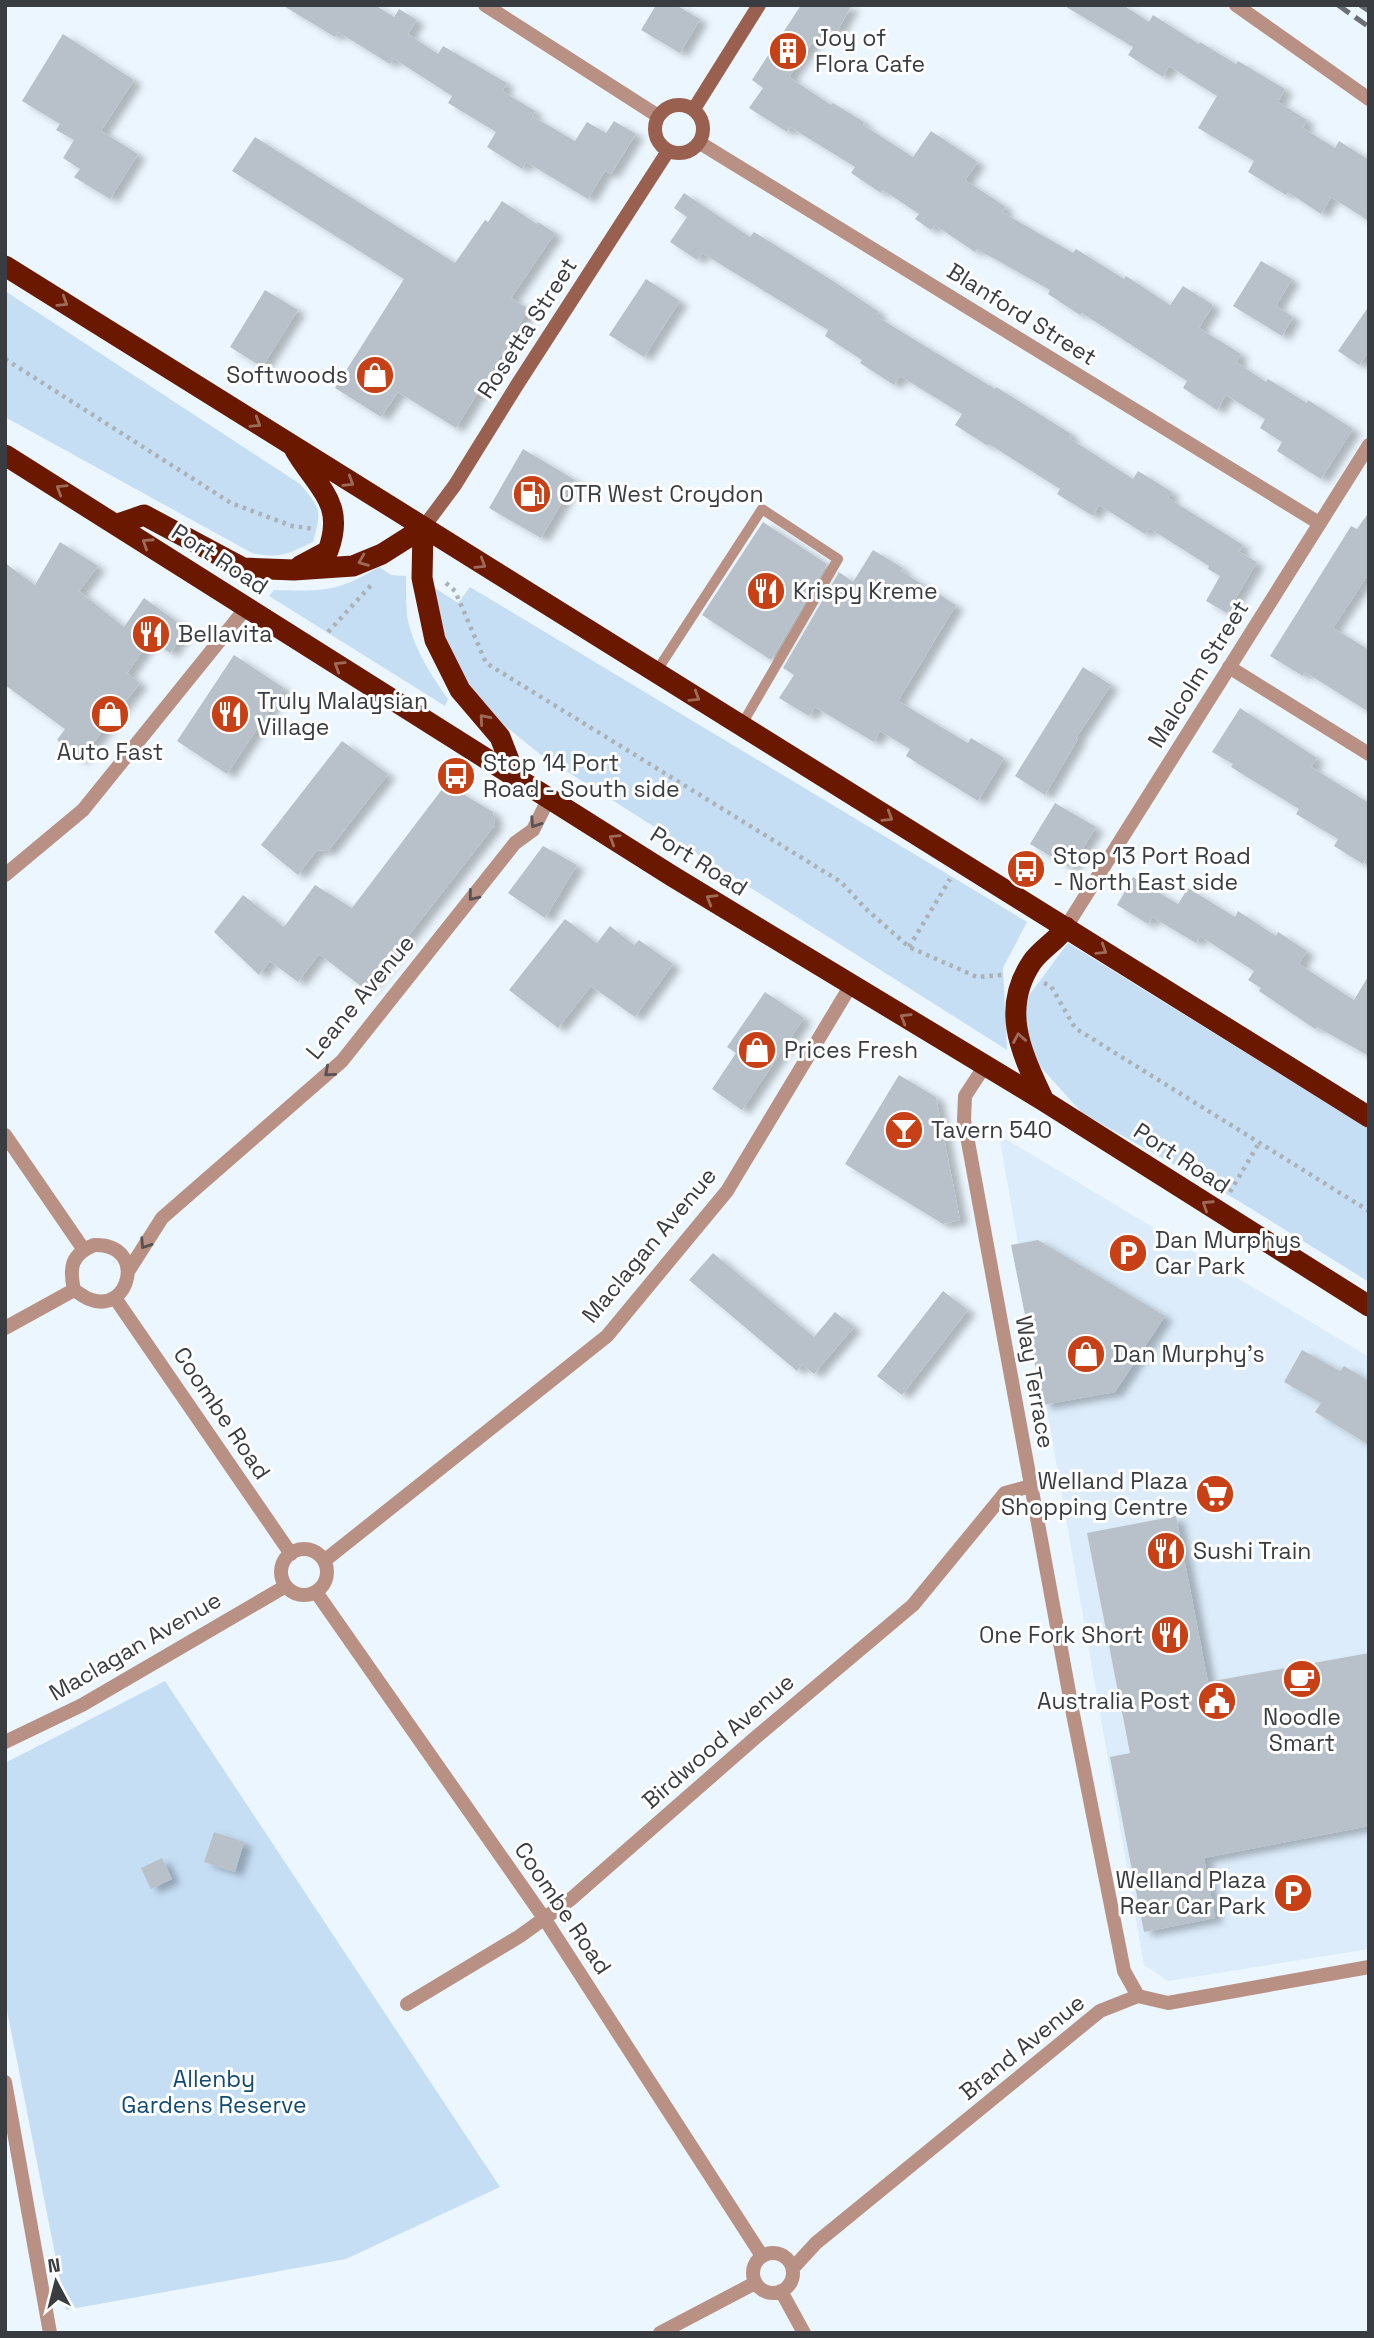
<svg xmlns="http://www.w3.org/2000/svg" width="1374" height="2338" font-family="'Space Grotesk',sans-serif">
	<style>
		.built { fill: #dcecfa }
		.green { fill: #c6def4 }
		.building { fill: #b8c1c9; filter: url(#shadow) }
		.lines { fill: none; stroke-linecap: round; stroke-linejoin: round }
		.path { stroke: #aab2b8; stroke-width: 4.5; stroke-dasharray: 3.5 5; stroke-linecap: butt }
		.lane { stroke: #b99084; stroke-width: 10 }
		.street { stroke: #b99084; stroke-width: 14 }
		.secondary { stroke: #995f4f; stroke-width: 14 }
		.highway { stroke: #6a1900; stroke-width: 21 }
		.rail { stroke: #6b7076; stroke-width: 5; stroke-dasharray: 14 7; stroke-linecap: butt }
		.oneway { stroke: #9e6a59 }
		.oneway2 { stroke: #595252 }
		.labels { text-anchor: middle; stroke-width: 6; stroke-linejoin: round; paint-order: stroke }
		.poi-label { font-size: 23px; fill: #393d41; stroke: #fff; text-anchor: start }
		.street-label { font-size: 23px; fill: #393d41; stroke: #fff }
		.park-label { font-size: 23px; fill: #114a73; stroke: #fff }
	</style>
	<defs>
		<filter id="shadow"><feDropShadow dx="8" dy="4.5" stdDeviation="3.5" flood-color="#0004"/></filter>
	</defs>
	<rect width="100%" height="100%" fill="#ecf6fe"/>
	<path class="built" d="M999,1135l370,222v592l-201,32 -24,-16z"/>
	<path class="green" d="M5,291l295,193c21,25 22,26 13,58 -26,12 -32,17 -61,11l-247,-136z
		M379,567l12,8 15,1c0,13 0,26 1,39 5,31 24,60 41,84l-3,7 -176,-110 5,-6c48,1 62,3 105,-23z
		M427,583l31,20 12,-16 557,335 -24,46 4,82 -466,-295 -47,-38 -39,-51z
		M1068,943l301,186v153l-132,-82 -155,-87 -53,-59 -5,-52z
		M165,1681l335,506 -154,72 -280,51 -61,-310v-237z"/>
	<path class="building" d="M282,5h93l19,12 5,-8 18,11 -9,14 30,20 5,-8 64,37 -5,8 33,20 -3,5 43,25 12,-19 19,11 8,-12 22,13 -25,40 -6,-3 -17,28 -62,-37 -4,7 -35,-22 9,-15 -48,-29 4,-7 -59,-38 -3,6 -52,-32 -3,5z
		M656,5h20l24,14 -20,34 -39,-23z
		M801,5h51l-16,28 -12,-7 -35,51 42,28 2,-2 31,19 -1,3 50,32 18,-26 47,31 -13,18 41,27 -4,5 71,41 3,-4 48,30 2,-3 44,29 13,-19 30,19 -14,23 42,26 -5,8 30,20 2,-3 39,24 1,-3 45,29 -32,50 -44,-28 5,-9 -22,-14 5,-9 -39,-24 -9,15 -34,-22 4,-7 -105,-68 -2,2 -32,-21 2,-4 -73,-41 -2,3 -40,-27 -4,5 -16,-11 4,-5 -36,-24 -2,3 -30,-20 4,-6 -65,-40 -3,5 -38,-24 14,-20 -11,-8z
		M1063,5h60l26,17 4,-7 46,29 1,-2 36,22 2,-3 47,28 -7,13 29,18 -4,8 32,20 4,-7 30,19v61l-38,-24 -10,17 -33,-22 -2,3 -38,-23 6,-11 -56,-33 19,-32 -48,-30 -6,11 -35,-22 5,-8z
		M63,34l71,46 -33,51 37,23 -28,45 -36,-22 6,-8 -17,-11 11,-18 -18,-10 4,-6 -38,-23z
		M255,137l200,126 30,-43 3,2 14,-21 35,23 1,-2 17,11 -44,65 18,11 -73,119 -58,-36 -17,25 -46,-29 69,-109 -172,-108z
		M684,193l66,44 4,-5 79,49 46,31 -3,4 119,73 1,-2 26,16 49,31 -2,4 64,41 5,-8 34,21 -4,6 75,47 -4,7 18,10 -30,51 -21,-12 14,-25 -12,-7 1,-3 -60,-38 -4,6 -46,-29 -6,11 -36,-22 3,-5 -71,-45 -1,2 -33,-21 7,-11 -62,-38 -6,9 -34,-22 2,-3 -37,-24 3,-6 -126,-77 -5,7 -27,-18 17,-25 -13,-9z
		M1261,261l31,18 -16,27 17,11 -11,19 -49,-30z
		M646,279l34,22 -36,56 -35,-22z
		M265,290l33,20 -36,57 -32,-20z
		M1369,306v45l-10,14 -21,-14z
		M523,449l52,31 -34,58 -52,-30z
		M1369,512v61l-36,55 36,22v62l-64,-40 -2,4 -33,-20 81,-130 6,3z
		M763,522l64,42 -56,96 -69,-45z
		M60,542l38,24 -19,25 45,36 20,-29 43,31 -17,24 -19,-13 -24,33 13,10 -60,77 -23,-20 8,-11 -60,-44v-122l30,22z
		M873,550l30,18 -2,3 55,34 -58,96 70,42 3,-5 33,20 -26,43 -72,-45 4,-7 -30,-18 -6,11 -59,-35 -6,9 -30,-18 15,-23 -11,-7 56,-96 14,10z
		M234,655l50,33 -57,86 -50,-33z
		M1083,667l28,18 -35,53 2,1 -33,56 -30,-19z
		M1240,708l77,50 -6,9 58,36v50l-6,11 -29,-18 4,-7 -42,-25 3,-5 -68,-42 2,-3 -21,-12z
		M342,741l46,33 -60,77 -11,-1 -19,25 -37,-30z
		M446,784l47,28 2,13 -129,165 -47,-36 -21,28 -28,-21 -11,14 -45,-43 29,-37 41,32 31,-42 37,23z
		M1055,803l41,24 -25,41 -41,-24z
		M543,846l34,19 -32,53 -37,-25z
		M1133,877l45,27 10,-16 47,29 3,-6 38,25 2,-4 29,19 -8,13 55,36 15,-25v81l-52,-29 -2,2 -56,-38 2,-3 -13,-8 6,-9 -54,-35 -4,7 -44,-26 -4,7 -31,-19z
		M565,919l32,24 13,-17 24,19 5,-5 34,24 -38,53 -44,-31 -33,42 -49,-38z
		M765,992l39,26 -62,92 -30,-21 24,-36 -9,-6z
		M899,1075l37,22 24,123 -17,4 -98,-60z
		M1038,1240l127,76 -50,76 -72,13 -32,-160z
		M713,1253l101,84 21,-25 19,15 -40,47 -12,-10 -5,7 -108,-91z
		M943,1291l25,19 -66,85 -25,-19z
		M1302,1350l38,21 4,-5 25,15v64l-54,-33 6,-9 -37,-21z
		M1176,1516l32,166 161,-29v173l-165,32 11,60 -71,14 -34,-175 20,-4 -43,-220z
		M214,1832l30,10 -9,30 -31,-10z
		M162,1858l10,21 -21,10 -10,-21z"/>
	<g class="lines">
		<path class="path" d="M5,359l226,144 61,23 23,3
			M446,583l9,8 31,72 355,219 24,26 44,39 68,30 25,-2
			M328,632l46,-50
			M909,947l41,-68
			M1044,983l7,3 24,42 294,183
			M1230,1192l29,-49"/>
		<path class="lane" d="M656,672l106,-163 76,50 -97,167"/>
		<path class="street" d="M485,5l173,111
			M1236,5l133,94
			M700,143l619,380
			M1229,667l140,87
			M5,875l78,-65 163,-202
			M1066,927l303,-482
			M984,1067l-19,29 -1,24 109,594 51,257 14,25
			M5,1135l79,115
			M94,1245c54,-2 36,71 -5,54 -5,-2 -10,-6 -15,-9 -5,-23 -3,-35 20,-45z
			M129,1270l33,-52 180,-157 173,-218 18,-13 16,-32
			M115,1298l176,256
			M5,1328l69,-38
			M281 1572a23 23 0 1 1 46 0a23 23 0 1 1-46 0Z
			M324,1561l283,-225 120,-145 124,-206
			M316,1592l228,326 218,338
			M5,1742l77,-37 204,-119
			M407,2004l113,-68 51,-37 184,-161 158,-133 92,-112 26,-7
			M5,2082l45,251
			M753 2273a20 20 0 1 1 40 0a20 20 0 1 1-40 0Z
			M793,2268l23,-25 284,-232 38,-15 30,7 201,-36
			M781,2291l23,42
			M660,2333l95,-50"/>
		<path class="secondary" d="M655 129a24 24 0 1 1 48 0a24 24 0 1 1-48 0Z
			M694,109l65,-104
			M423,528l32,-43 62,-100 151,-234"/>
		<path class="highway" d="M5,266l1364,851
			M295,450c22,38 51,52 33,101l-28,15
			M5,455l667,421 372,225 325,205
			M118,524l26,-9 99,53 51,2 59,-4 29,-12 41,-26
			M423,528l-1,50 13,62 25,50 40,47 16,41
			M1044,1101c-21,-46 -45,-90 -12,-139 10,-14 25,-21 34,-35"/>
		<path class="rail" d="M1338,5l31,22
			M1360,5l9,6"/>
	</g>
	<defs><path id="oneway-chevron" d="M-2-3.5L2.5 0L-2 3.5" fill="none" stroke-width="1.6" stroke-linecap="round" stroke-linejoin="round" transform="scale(1.75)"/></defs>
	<g class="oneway">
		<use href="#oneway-chevron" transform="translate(63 302) rotate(32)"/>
		<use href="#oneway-chevron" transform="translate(256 423) rotate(32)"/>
		<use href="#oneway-chevron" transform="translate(349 482) rotate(32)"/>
		<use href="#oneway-chevron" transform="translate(61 489) rotate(-148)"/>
		<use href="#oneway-chevron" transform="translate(147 543) rotate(-147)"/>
		<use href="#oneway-chevron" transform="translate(363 561) rotate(158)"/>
		<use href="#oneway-chevron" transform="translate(481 564) rotate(32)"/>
		<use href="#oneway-chevron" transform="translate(339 666) rotate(-148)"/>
		<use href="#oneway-chevron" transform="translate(695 697) rotate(32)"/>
		<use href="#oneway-chevron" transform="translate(484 719) rotate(-131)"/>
		<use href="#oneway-chevron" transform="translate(888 817) rotate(32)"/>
		<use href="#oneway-chevron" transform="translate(614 839) rotate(-148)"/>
		<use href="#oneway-chevron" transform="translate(711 899) rotate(-149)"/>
		<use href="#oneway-chevron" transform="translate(1102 950) rotate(32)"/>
		<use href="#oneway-chevron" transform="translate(905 1018) rotate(-149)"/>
		<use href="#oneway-chevron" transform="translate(1019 1038) rotate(-100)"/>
		<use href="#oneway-chevron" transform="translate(1207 1205) rotate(-147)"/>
	</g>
	<g class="oneway2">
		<use href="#oneway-chevron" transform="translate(535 823) rotate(123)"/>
		<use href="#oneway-chevron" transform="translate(473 896) rotate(129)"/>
		<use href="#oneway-chevron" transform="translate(329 1072) rotate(139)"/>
		<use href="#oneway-chevron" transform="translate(145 1244) rotate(123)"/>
	</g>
	<defs>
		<g id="building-disc" transform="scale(2.0125)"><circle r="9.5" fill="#c84015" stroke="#fff"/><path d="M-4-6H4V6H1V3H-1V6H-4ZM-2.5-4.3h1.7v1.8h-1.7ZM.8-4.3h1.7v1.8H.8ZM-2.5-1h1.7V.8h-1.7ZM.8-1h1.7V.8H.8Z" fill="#fff"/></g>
		<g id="shop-disc" transform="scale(2.0125)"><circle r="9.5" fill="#c84015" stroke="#fff"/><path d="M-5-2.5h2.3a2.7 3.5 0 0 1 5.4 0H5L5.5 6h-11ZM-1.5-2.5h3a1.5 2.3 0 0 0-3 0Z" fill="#fff"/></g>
		<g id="fuel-disc" transform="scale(2.0125)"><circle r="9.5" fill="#c84015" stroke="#fff"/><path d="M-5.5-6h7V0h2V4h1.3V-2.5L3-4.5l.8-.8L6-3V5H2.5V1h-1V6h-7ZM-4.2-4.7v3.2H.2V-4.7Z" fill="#fff"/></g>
		<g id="restaurant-disc" transform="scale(2.0125)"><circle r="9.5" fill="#c84015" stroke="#fff"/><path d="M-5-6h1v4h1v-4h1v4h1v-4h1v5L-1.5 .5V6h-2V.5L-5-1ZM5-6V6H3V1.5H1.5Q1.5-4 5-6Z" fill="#fff"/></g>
		<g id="bus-disc" transform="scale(2.0125)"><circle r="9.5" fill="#c84015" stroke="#fff"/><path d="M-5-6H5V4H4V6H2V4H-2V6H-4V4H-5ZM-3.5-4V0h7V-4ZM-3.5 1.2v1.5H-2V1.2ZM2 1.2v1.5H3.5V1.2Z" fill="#fff"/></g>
		<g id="bar-disc" transform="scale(2.0125)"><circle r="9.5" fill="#c84015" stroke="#fff"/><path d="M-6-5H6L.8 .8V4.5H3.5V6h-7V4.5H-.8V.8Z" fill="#fff"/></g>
		<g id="parking-disc" transform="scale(2.0125)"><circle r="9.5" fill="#c84015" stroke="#fff"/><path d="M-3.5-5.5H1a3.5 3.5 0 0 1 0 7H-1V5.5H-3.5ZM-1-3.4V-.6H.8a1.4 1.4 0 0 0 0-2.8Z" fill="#fff"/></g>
		<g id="supermarket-disc" transform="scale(2.0125)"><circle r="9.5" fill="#c84015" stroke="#fff"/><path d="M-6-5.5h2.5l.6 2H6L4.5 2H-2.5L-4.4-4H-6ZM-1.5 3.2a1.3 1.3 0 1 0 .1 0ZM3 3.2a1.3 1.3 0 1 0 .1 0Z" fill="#fff"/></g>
		<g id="cafe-disc" transform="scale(2.0125)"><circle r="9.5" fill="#c84015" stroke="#fff"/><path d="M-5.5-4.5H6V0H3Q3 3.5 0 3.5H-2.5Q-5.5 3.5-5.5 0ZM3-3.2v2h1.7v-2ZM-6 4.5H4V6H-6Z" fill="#fff"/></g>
		<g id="civic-disc" transform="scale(2.0125)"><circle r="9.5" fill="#c84015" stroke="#fff"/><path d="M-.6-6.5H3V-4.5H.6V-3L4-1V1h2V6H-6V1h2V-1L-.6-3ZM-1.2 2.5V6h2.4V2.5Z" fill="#fff"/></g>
	</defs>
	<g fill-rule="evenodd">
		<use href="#building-disc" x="788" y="51"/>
		<use href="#shop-disc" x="375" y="375"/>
		<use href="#fuel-disc" x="532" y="494"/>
		<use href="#restaurant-disc" x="766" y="591"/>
		<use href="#restaurant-disc" x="151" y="634"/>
		<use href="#shop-disc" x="110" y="714"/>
		<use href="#restaurant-disc" x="230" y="714"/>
		<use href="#bus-disc" x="456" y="776"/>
		<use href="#bus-disc" x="1026" y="869"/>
		<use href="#shop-disc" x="757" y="1050"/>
		<use href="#bar-disc" x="904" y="1130"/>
		<use href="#parking-disc" x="1128" y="1253"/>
		<use href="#shop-disc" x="1086" y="1354"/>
		<use href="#supermarket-disc" x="1215" y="1494"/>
		<use href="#restaurant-disc" x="1166" y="1551"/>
		<use href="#restaurant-disc" x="1170" y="1635"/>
		<use href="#cafe-disc" x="1302" y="1679"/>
		<use href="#civic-disc" x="1217" y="1701"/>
		<use href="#parking-disc" x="1293" y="1893"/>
	</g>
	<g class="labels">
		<g class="poi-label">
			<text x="815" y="46">Joy of<tspan x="815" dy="26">Flora Cafe</tspan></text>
			<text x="348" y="383" text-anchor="end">Softwoods</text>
			<text x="559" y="502">OTR West Croydon</text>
			<text x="793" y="599">Krispy Kreme</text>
			<text x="178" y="642">Bellavita</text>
			<text x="257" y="709">Truly Malaysian<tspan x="257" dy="26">Village</tspan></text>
			<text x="110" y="760" text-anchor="middle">Auto Fast</text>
			<text x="483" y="771">Stop 14 Port<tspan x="483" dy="26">Road - South side</tspan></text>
			<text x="1053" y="864">Stop 13 Port Road<tspan x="1053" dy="26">- North East side</tspan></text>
			<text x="784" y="1058">Prices Fresh</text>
			<text x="931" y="1138">Tavern 540</text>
			<text x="1155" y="1248">Dan Murphys<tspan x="1155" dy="26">Car Park</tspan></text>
			<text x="1113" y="1362">Dan Murphy's</text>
			<text x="1188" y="1489" text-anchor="end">Welland Plaza<tspan x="1188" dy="26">Shopping Centre</tspan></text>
			<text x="1193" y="1559">Sushi Train</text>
			<text x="1143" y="1643" text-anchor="end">One Fork Short</text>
			<text x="1190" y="1709" text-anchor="end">Australia Post</text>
			<text x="1302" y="1725" text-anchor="middle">Noodle<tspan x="1302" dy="26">Smart</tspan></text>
			<text x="1266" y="1888" text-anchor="end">Welland Plaza<tspan x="1266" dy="26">Rear Car Park</tspan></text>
		</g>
		<g class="street-label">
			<text transform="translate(1022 314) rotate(32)" y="8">Blanford Street</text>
			<text transform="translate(527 328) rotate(-57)" y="8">Rosetta Street</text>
			<text transform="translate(220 559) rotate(33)" y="8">Port Road</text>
			<text transform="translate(1198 674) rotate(-58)" y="8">Malcolm Street</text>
			<text transform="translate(699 861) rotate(32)" y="8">Port Road</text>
			<text transform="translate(360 997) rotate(-50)" y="8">Leane Avenue</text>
			<text transform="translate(1182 1158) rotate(33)" y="8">Port Road</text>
			<text transform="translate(649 1245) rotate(-50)" y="8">Maclagan Avenue</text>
			<text transform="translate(1035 1382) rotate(80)" y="8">Way Terrace</text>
			<text transform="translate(222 1413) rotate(56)" y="8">Coombe Road</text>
			<text transform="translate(135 1646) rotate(-30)" y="8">Maclagan Avenue</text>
			<text transform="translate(718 1741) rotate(-41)" y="8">Birdwood Avenue</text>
			<text transform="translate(563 1908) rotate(56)" y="8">Coombe Road</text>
			<text transform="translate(1022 2047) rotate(-39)" y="8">Brand Avenue</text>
		</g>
		<g class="park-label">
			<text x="214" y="2087">Allenby<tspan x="214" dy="26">Gardens Reserve</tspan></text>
		</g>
	</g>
	<rect width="1374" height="2338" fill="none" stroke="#393d41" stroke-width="14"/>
	<g transform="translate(56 2282) rotate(353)" stroke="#ffffff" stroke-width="5" paint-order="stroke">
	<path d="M0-5L12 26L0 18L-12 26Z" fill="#393d41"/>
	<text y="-10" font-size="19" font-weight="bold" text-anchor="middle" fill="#393d41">N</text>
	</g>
</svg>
